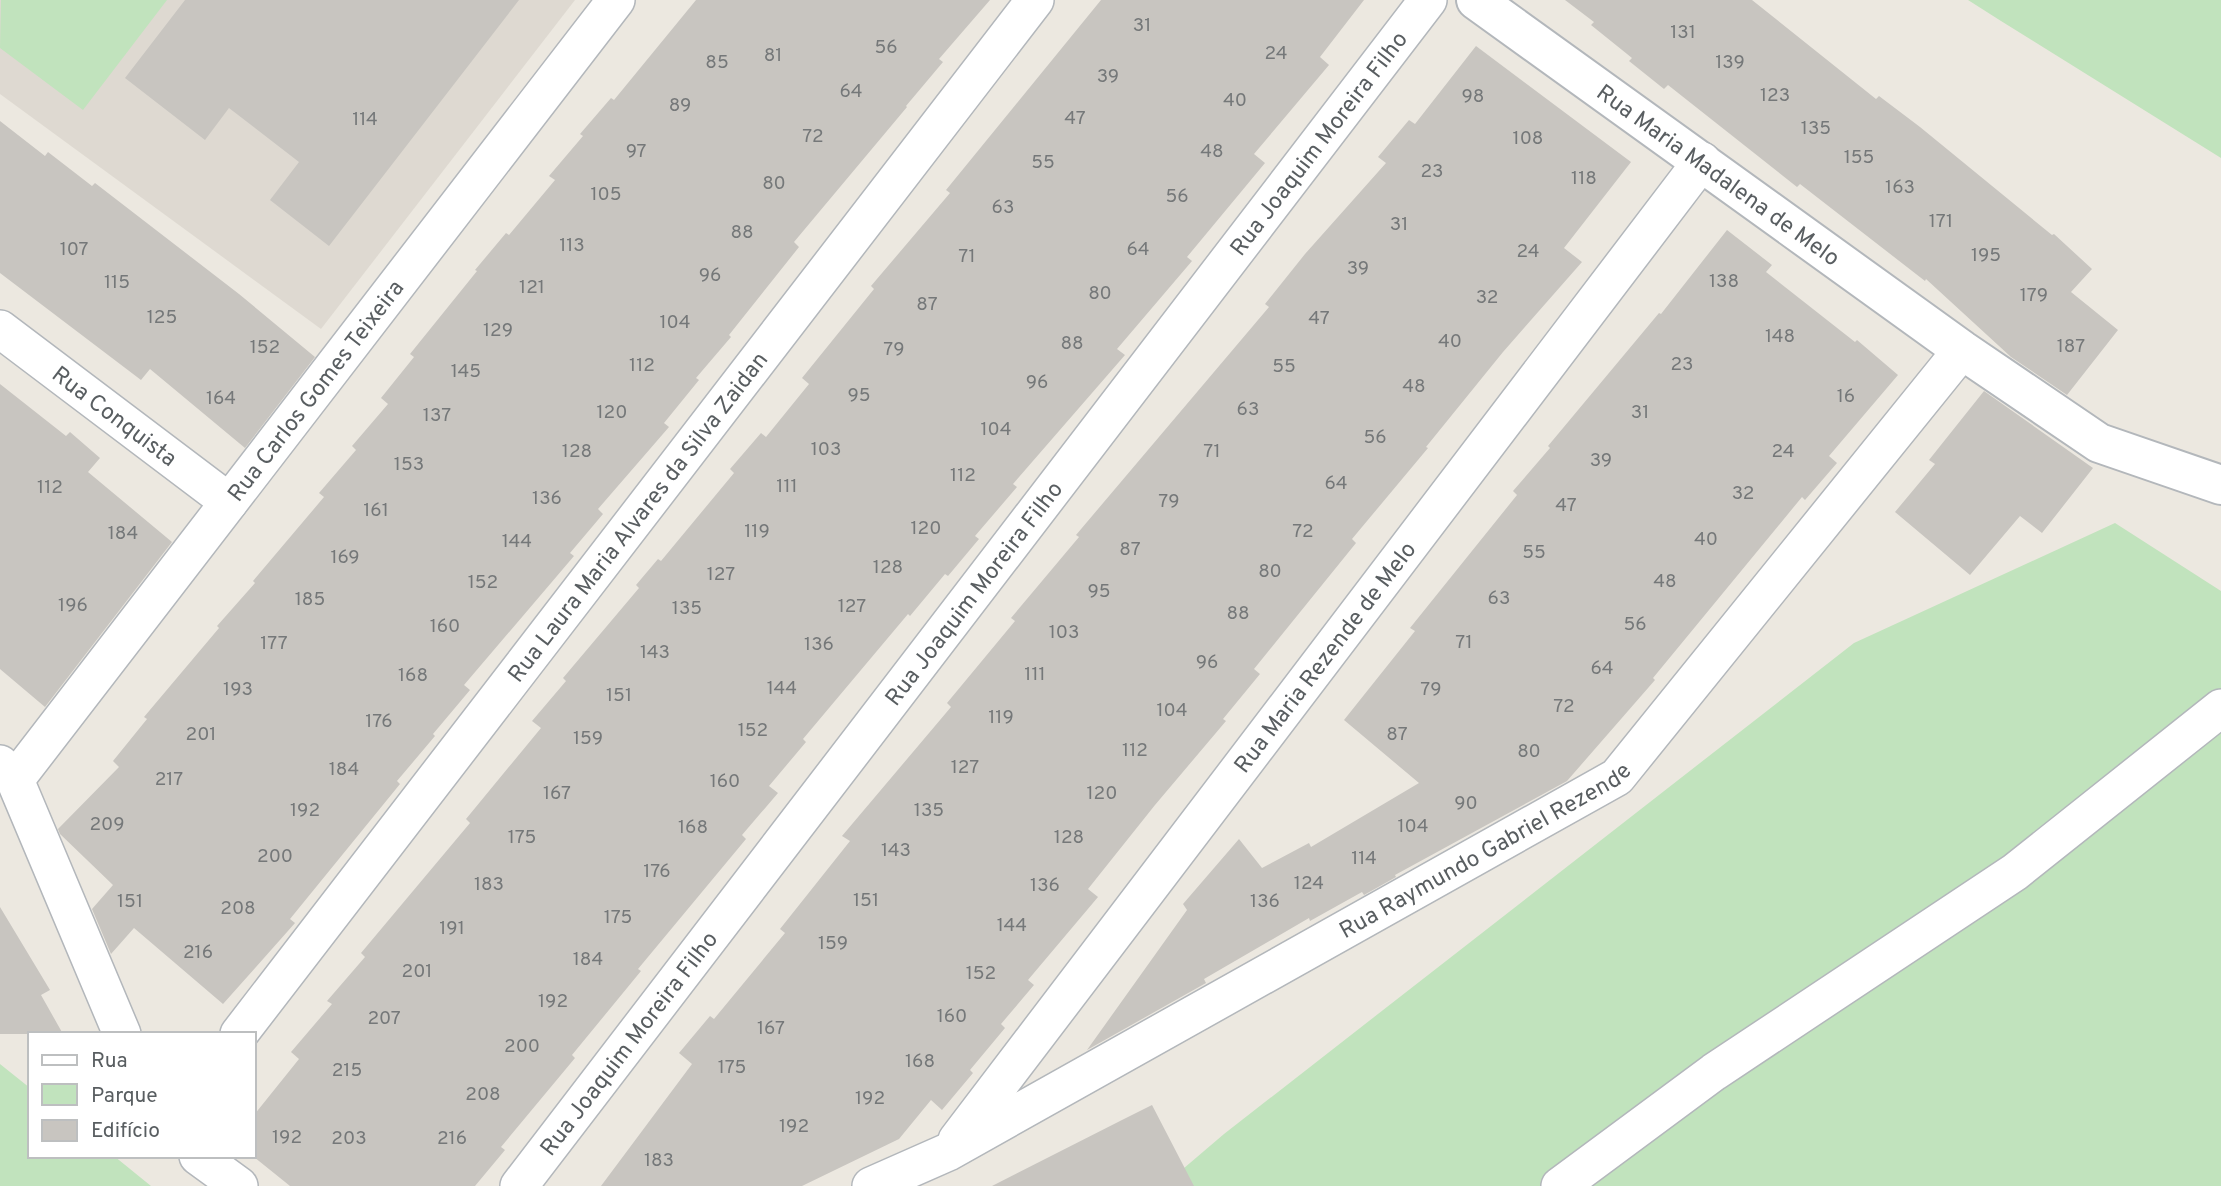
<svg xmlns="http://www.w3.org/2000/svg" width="2221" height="1186" font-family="Overpass,sans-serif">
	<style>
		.education { fill: #ded9d1 }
		.green { fill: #c1e3bd }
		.building { fill: #c8c5c0 }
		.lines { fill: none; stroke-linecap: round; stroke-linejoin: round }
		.minor-casing { stroke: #b3b7bb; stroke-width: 40 }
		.tertiary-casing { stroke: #b3b7bb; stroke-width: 42 }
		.minor { stroke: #fff; stroke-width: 37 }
		.tertiary { stroke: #fff; stroke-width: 38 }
		.labels { text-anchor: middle; stroke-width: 6; stroke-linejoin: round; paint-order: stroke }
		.number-label { font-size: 19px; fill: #757879 }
		.street-label { font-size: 23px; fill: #595e61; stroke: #fff }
	</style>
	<rect width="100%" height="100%" fill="#ece8e0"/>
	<path class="education" d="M0,0h575l-254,329 -321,-235z"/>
	<path class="green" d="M1,0h166l-84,110 -83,-62z
		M1968,0h253v158l-220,-137z
		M2115,523l106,68v595h-1058l61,-52 630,-491z
		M0,1064l30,24v68h84l37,30h-151z"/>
	<path class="building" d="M185,0h334l-190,246 -59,-46 29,-38 -70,-54 -24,32 -80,-62z
		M696,0h294l-51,59 4,3 -37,44 1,1 -113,135 5,5 -70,88 2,2 -35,41 3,2 -35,43 5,4 -71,82 5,5 -33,39 4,3 -110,129 6,5 -37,44 2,2 -38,45 3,3 -110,135 5,4 -72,81 -89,-76 -23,26 -19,-45 21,-24 -53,-51 -2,-5 61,-62 -6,-6 34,-42 -3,-2 75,-89 -2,-2 38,-43 -2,-2 71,-84 -5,-4 37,-43 -4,-4 36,-42 -7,-6 33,-41 -4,-3 67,-83 -2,-1 31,-37 3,2 46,-55 -6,-4 34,-40 -3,-2 31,-36 3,2z
		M1101,0h263l-44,57 9,8 -75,89 11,9 -78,94 5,4 -75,88 8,6 -112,129 4,3 -42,49 4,3 -31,37 -3,-2 -35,42 -2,-2 -105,125 3,3 -37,44 9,7 -36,42 4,4 -108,130 3,2 -69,84 3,3 -74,89 4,3 -30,36h-185l-36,-29v-42l45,-56 -8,-7 41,-48 -5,-3 38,-44 -4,-4 109,-130 -4,-4 75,-91 -9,-7 34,-40 -3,-3 76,-90 -3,-3 22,-26 3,2 73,-88 -4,-4 31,-36 5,4 43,-53 -7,-6 72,-89 -3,-3 79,-93 -4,-3z
		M1565,0h187l124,99 3,-3 41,31 132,108 2,-1 38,35 -21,23 47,38 -51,65 -56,-38 -85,-78 -1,2 -125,-97 -3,3 -129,-102 -4,4 -35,-28 3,-3 -41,-33 3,-3z
		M1476,46l155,116 -67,86 18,14 -79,90 -77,95 2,1 -76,91 4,4 -102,126 6,5 -37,45 3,2 -71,84 -67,84 10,8 -70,83 6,5 -33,39 4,4 -35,42 3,3 -31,37 -11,-10 -32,39 -97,47h-201l91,-122 -13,-11 31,-37 4,3 71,-86 -5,-4 70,-88 -8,-5 109,-129 -4,-4 68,-82 -4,-3 68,-81 -3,-2 193,-228 -4,-3 40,-50 81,-91 -8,-6 31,-37 6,4z
		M0,121l45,35 3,-4 44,34 3,-3 144,111 76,63 -70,91 -95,-79 -9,11 -141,-107z
		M1727,230l45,35 -6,7 89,70 2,-2 41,35 -69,81 8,7 -32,37 -3,-3 -149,181 2,2 -88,101 -172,94 1,2 -32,18 -2,-3 -52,29 -1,-3 -105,61 2,4 -119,67 100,-140 -4,-6 56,-65 23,29 47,-25 2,4 108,-64 -75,-63 71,-89 -5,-3 107,-133 -4,-4 37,-43 -2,-2 111,-133 2,1z
		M0,384l66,52 4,-4 30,26 -12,14 84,70 -127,165 -45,-38z
		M1984,391l109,77 -51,65 -22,-17 -50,59 -75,-63 40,-48 -6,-4z
		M0,907l50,83 -9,5 22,39h-63z
		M1152,1105l42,81h-202l130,-66z"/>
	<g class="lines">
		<g class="minor-casing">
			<g id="minor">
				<path id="s1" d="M0,329l229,173"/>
				<path d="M0,764l15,16 107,254"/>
				<path id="s2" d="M15,780l601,-780"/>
				<path id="s3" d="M239,1034l796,-1034"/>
				<path id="s4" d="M957,1140l745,-979"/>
				<path d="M198,1156l41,30"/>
				<path id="s5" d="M519,1186l909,-1186"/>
				<path id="s6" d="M871,1186l77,-34 669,-375 345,-427"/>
				<path d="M1560,1186l154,-114 301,-200 206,-164"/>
			</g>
		</g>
		<g class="tertiary-casing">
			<g id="tertiary">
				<path id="s7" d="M1476,0l486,350 137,93 122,42"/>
			</g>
		</g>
		<use href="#minor" class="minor"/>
		<use href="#tertiary" class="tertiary"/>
	</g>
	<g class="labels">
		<g class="number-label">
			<text x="1142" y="31">31</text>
			<text x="1683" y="38">131</text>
			<text x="886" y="53">56</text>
			<text x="1276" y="59">24</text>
			<text x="773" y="61">81</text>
			<text x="717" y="68">85</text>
			<text x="1730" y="68">139</text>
			<text x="1108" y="82">39</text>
			<text x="851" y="97">64</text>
			<text x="1775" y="101">123</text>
			<text x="1473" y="102">98</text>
			<text x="1235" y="106">40</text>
			<text x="680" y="111">89</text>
			<text x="1075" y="124">47</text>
			<text x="365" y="125">114</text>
			<text x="1816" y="134">135</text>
			<text x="813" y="142">72</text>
			<text x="1528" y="144">108</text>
			<text x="636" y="157">97</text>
			<text x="1212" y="157">48</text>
			<text x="1859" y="163">155</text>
			<text x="1043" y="168">55</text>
			<text x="1432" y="177">23</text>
			<text x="1584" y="184">118</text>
			<text x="774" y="189">80</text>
			<text x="1900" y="193">163</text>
			<text x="606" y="200">105</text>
			<text x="1177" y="202">56</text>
			<text x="1003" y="213">63</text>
			<text x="1941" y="227">171</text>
			<text x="1399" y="230">31</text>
			<text x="742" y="238">88</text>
			<text x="572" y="251">113</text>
			<text x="74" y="255">107</text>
			<text x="1138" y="255">64</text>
			<text x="1528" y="257">24</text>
			<text x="1986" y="261">195</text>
			<text x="967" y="262">71</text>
			<text x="1358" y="274">39</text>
			<text x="710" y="281">96</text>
			<text x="1724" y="287">138</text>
			<text x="117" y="288">115</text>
			<text x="532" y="293">121</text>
			<text x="1100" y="299">80</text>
			<text x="2034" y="301">179</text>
			<text x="1487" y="303">32</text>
			<text x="927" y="310">87</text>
			<text x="162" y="323">125</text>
			<text x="1319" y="324">47</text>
			<text x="675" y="328">104</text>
			<text x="498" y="336">129</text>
			<text x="1780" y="342">148</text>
			<text x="1450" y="347">40</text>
			<text x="1072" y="349">88</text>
			<text x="2071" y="352">187</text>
			<text x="265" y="353">152</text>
			<text x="894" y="355">79</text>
			<text x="1682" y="370">23</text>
			<text x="642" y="371">112</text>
			<text x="1284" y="372">55</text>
			<text x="466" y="377">145</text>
			<text x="1037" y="388">96</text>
			<text x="1414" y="392">48</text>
			<text x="859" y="401">95</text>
			<text x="1846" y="402">16</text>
			<text x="221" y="404">164</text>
			<text x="1248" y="415">63</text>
			<text x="612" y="418">120</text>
			<text x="1640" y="418">31</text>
			<text x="437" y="421">137</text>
			<text x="996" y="435">104</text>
			<text x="1375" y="443">56</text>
			<text x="826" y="455">103</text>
			<text x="577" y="457">128</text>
			<text x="1212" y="457">71</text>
			<text x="1783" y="457">24</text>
			<text x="1601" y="466">39</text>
			<text x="409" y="470">153</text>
			<text x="963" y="481">112</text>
			<text x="1336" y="489">64</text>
			<text x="787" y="492">111</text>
			<text x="50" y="493">112</text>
			<text x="1743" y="499">32</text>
			<text x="547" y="504">136</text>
			<text x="1169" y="507">79</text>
			<text x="1566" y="511">47</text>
			<text x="376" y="516">161</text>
			<text x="926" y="534">120</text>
			<text x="757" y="537">119</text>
			<text x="1303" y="537">72</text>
			<text x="123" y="539">184</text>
			<text x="1706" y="545">40</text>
			<text x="517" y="547">144</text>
			<text x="1130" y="555">87</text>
			<text x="1534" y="558">55</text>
			<text x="345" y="563">169</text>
			<text x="888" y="573">128</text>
			<text x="1270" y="577">80</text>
			<text x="721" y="580">127</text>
			<text x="1665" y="587">48</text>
			<text x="483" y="588">152</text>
			<text x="1099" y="597">95</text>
			<text x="1499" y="604">63</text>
			<text x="310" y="605">185</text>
			<text x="73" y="611">196</text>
			<text x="852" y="612">127</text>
			<text x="687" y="614">135</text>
			<text x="1238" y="619">88</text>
			<text x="1635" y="630">56</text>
			<text x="445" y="632">160</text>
			<text x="1064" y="638">103</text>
			<text x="1464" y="648">71</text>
			<text x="274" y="649">177</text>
			<text x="819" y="650">136</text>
			<text x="655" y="658">143</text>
			<text x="1207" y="668">96</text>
			<text x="1602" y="674">64</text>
			<text x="1035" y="680">111</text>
			<text x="413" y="681">168</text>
			<text x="782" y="694">144</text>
			<text x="238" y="695">193</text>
			<text x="1431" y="695">79</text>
			<text x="619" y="701">151</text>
			<text x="1564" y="712">72</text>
			<text x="1172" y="716">104</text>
			<text x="1001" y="723">119</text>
			<text x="379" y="727">176</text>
			<text x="753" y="736">152</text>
			<text x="201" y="740">201</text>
			<text x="1397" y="740">87</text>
			<text x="588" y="744">159</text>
			<text x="1135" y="756">112</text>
			<text x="1529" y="757">80</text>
			<text x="965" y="773">127</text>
			<text x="344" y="775">184</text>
			<text x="169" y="785">217</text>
			<text x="725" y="787">160</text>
			<text x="557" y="799">167</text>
			<text x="1102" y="799">120</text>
			<text x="1466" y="809">90</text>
			<text x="305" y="816">192</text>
			<text x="929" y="816">135</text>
			<text x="107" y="830">209</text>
			<text x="1413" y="832">104</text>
			<text x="693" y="833">168</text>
			<text x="522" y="843">175</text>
			<text x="1069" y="843">128</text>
			<text x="896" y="856">143</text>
			<text x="275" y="862">200</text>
			<text x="1364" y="864">114</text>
			<text x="657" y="877">176</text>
			<text x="1309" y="889">124</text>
			<text x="489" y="890">183</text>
			<text x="1045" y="891">136</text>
			<text x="866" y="906">151</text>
			<text x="130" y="907">151</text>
			<text x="1265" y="907">136</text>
			<text x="238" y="914">208</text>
			<text x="618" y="923">175</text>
			<text x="1012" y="931">144</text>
			<text x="452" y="934">191</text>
			<text x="833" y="949">159</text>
			<text x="198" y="958">216</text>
			<text x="588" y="965">184</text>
			<text x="417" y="977">201</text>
			<text x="981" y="979">152</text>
			<text x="553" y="1007">192</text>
			<text x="952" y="1022">160</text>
			<text x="384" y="1024">207</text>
			<text x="771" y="1034">167</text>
			<text x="522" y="1052">200</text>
			<text x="920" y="1067">168</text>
			<text x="732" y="1073">175</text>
			<text x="347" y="1076">215</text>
			<text x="483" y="1100">208</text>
			<text x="870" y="1104">192</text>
			<text x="794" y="1132">192</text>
			<text x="287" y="1143">192</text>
			<text x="349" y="1144">203</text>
			<text x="452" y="1144">216</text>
			<text x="659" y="1166">183</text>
		</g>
		<g class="street-label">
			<text dy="8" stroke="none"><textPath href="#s5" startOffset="1314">Rua Joaquim Moreira Filho</textPath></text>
			<text dy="8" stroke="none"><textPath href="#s7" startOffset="299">Rua Maria Madalena de Melo</textPath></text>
			<text dy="8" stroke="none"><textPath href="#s2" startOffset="492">Rua Carlos Gomes Teixeira</textPath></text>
			<text dy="8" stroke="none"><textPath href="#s1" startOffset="144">Rua Conquista</textPath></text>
			<text dy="8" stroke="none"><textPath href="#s3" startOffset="653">Rua Laura Maria Alvares da Silva Zaidan</textPath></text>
			<text dy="8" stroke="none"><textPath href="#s5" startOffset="747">Rua Joaquim Moreira Filho</textPath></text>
			<text dy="8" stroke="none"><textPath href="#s4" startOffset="607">Rua Maria Rezende de Melo</textPath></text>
			<text dy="8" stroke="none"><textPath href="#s6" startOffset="700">Rua Raymundo Gabriel Rezende</textPath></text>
			<text dy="8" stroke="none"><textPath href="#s5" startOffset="180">Rua Joaquim Moreira Filho</textPath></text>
		</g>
	</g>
	<rect x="28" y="1032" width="228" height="126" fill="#ffffff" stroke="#bdbfc0" stroke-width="2"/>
	<rect x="42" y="1055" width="35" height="10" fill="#ffffff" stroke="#bdbfc0" stroke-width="2"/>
	<text x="91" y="1067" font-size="21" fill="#595e61">Rua</text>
	<rect x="42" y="1084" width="35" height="21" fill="#c1e3bd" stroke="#bdbfc0" stroke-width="2"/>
	<text x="91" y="1102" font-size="21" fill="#595e61">Parque</text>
	<rect x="42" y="1120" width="35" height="21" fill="#c8c5c0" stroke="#bdbfc0" stroke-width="2"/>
	<text x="91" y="1137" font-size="21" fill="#595e61">Edifício</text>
</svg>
